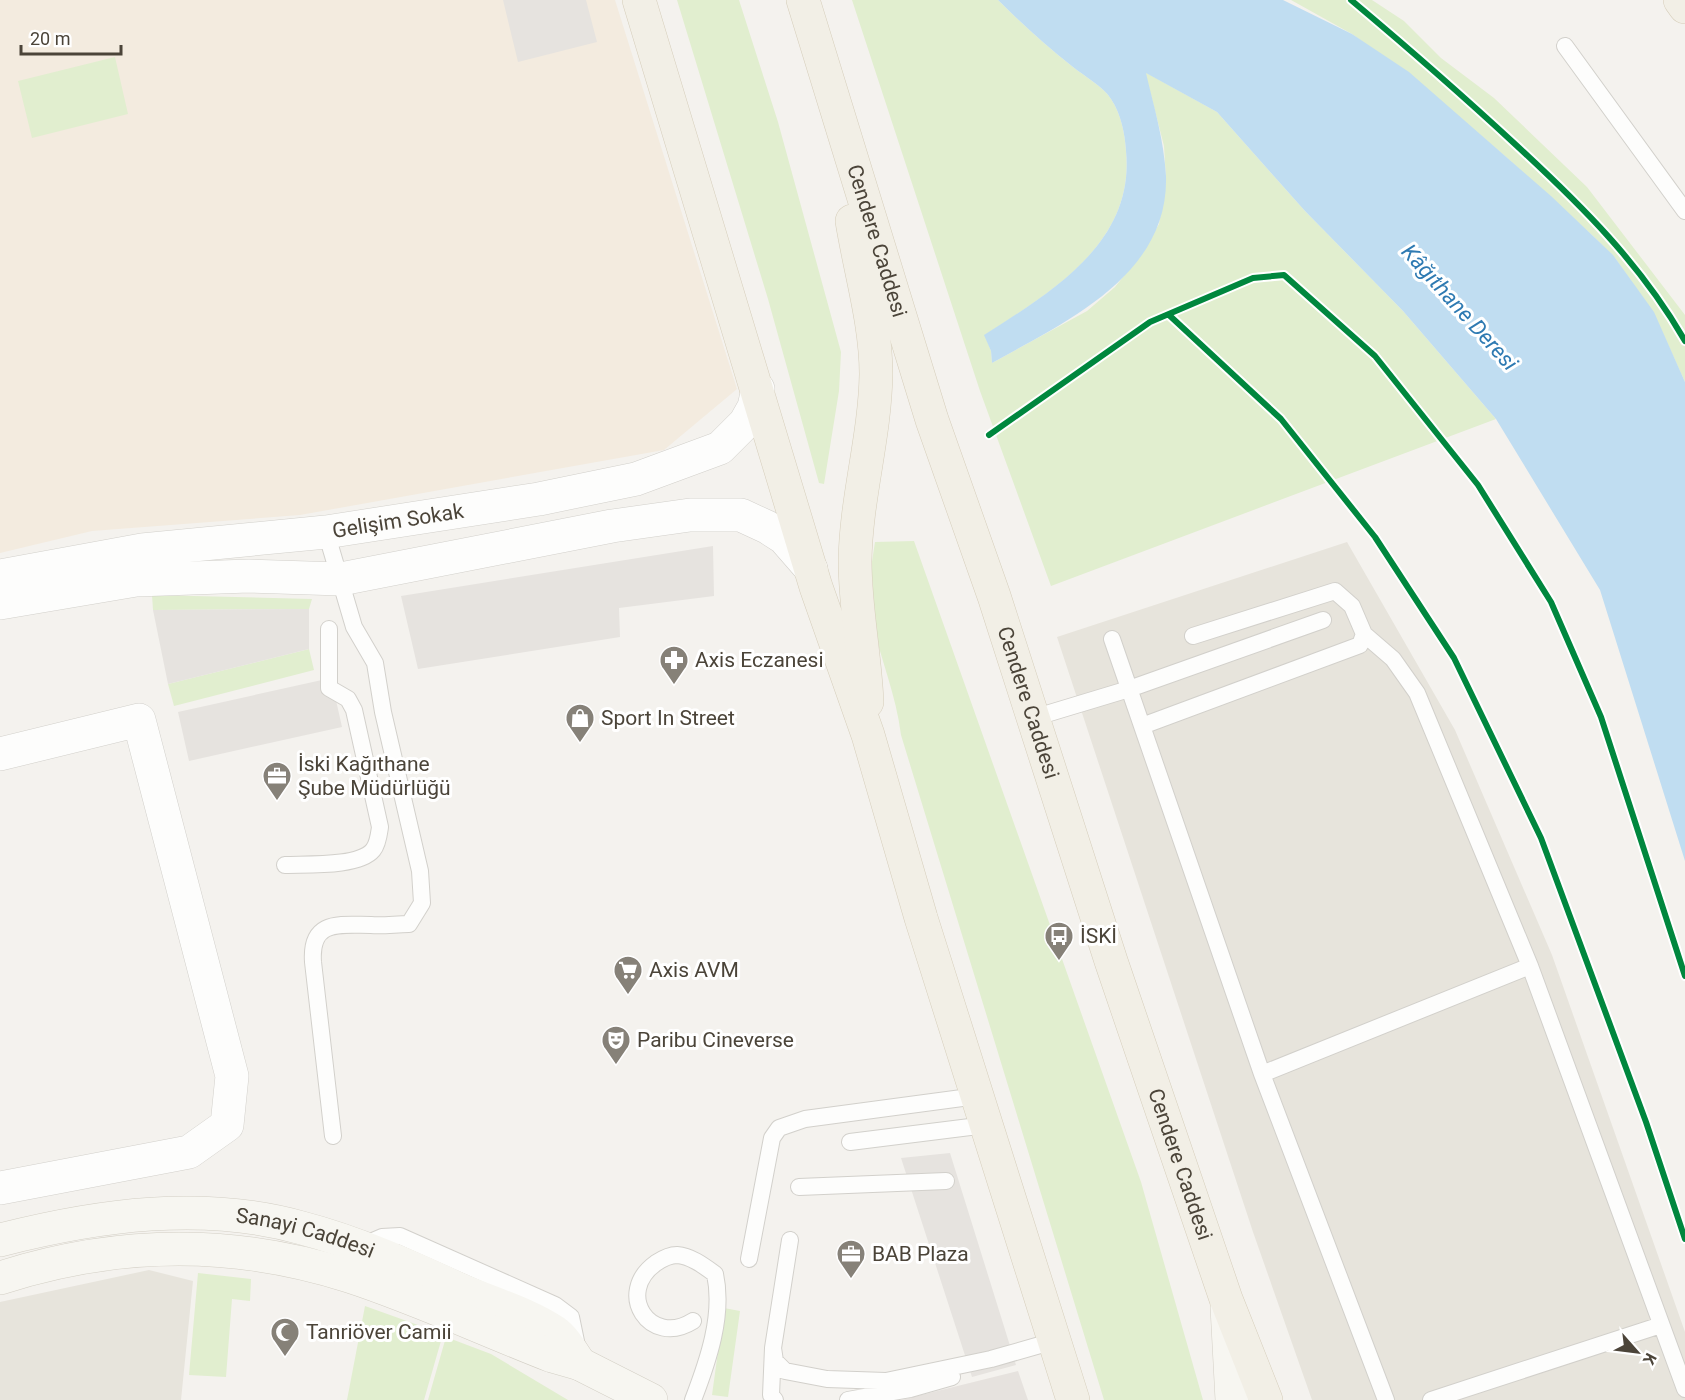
<svg xmlns="http://www.w3.org/2000/svg" width="1685" height="1400" font-family="Roboto,sans-serif">
	<style>
		.residential { fill: #e7e4dc }
		.commercial { fill: #f3ebdf }
		.industrial { fill: #e6e2de }
		.green { fill: #e1eecf }
		.parking { fill: #e6e3df }
		.water { fill: #c0ddf1 }
		.lines { fill: none; stroke-linecap: round; stroke-linejoin: round }
		.service-casing { stroke: #d2d0cb; stroke-width: 18 }
		.minor-casing { stroke: #d2d0cb; stroke-width: 34 }
		.tertiary-casing { stroke: #d2d0cb; stroke-width: 34 }
		.secondary-casing { stroke: #d3cfc5; stroke-width: 34 }
		.primary-casing { stroke: #d6cebb; stroke-width: 34 }
		.service { stroke: #fdfdfc; stroke-width: 16 }
		.minor { stroke: #fdfdfc; stroke-width: 33 }
		.tertiary { stroke: #fdfdfc; stroke-width: 33 }
		.secondary { stroke: #f7f6f1; stroke-width: 33 }
		.primary { stroke: #f2efe6; stroke-width: 33 }
		.cycleway-casing { stroke: #fff; stroke-width: 10 }
		.cycleway { stroke: #00873e; stroke-width: 6 }
		.labels { text-anchor: middle; stroke-width: 6; stroke-linejoin: round; paint-order: stroke }
		.street-label { font-size: 21px; fill: #4b4439; stroke: #fff }
		.poi-label { font-size: 21px; fill: #4b4439; stroke: #fff; text-anchor: start }
		.water-label { font-size: 22px; font-style: italic; fill: #2e7ab2; stroke: #fff }
	</style>
	<rect width="100%" height="100%" fill="#f4f2ee"/>
	<path class="residential" d="M1347,542l108,188 97,225 133,377v68h-373l-59,-168 -196,-595z
		M149,1270l44,11 -12,119h-181v-98z"/>
	<path class="commercial" d="M0,0h615l122,389 -73,61 -364,65 -208,16 -92,22z"/>
	<path class="industrial" d="M1018,1371l10,29h-127z"/>
	<path class="green" d="M677,0h62l39,122 63,230 -2,39 -15,93 -5,-1 -51,-184z
		M852,0h146c24,24 48,46 75,67 11,9 31,20 38,32 10,15 14,35 15,52 9,92 -75,141 -141,184l6,16 1,12 95,-52 28,-24 24,-30 20,-33 7,-45 -2,-33 -19,-74 72,40 88,99 98,100 93,108 -445,167 -71,-195z
		M1291,0h81l32,21 37,37 53,40 93,89 98,128v67l-31,-68 -39,-56 -21,-21 -88,-80 -100,-83 -54,-40z
		M115,57l13,57 -96,24 -14,-57z
		M914,541l227,641 62,218h-99l-203,-665c-5,-40 -20,-75 -29,-114 -6,-26 -1,-53 3,-79z
		M152,595l160,4 -3,10 -156,1z
		M309,649l5,21 -140,36 -6,-22z
		M198,1273l53,6 -1,22 -18,-2 -6,78 -37,-2z
		M365,1306l78,28 -19,66h-77z
		M724,1308l16,3 -12,86 -16,-2z
		M446,1337l45,17 77,46h-140z"/>
	<path class="parking" d="M503,0h83l11,42 -79,20z
		M713,546l1,50 -95,12 1,29 -202,32 -17,-73z
		M309,609v40l-141,35 -15,-74z
		M331,678l11,49 -153,34 -11,-49z
		M950,1153l66,212 -44,12 -71,-219z"/>
	<path class="water" d="M998,0h285l69,34 57,38 142,124 62,59 41,57 31,70v479l-85,-271 -104,-171 -93,-108 -98,-100 -88,-99 -71,-39c8,34 18,67 20,103 3,100 -101,146 -174,187l-1,-12 -7,-16c67,-43 151,-92 142,-184 -1,-17 -5,-37 -15,-52 -7,-12 -27,-23 -38,-32 -27,-21 -51,-43 -75,-67z"/>
	<g class="lines">
		<g class="service-casing">
			<path id="service" d="M1565,46l120,165
				M326,532l28,95 21,36 8,49 37,159 2,32 -13,21c-13,0 -25,2 -38,1 -31,0 -61,-6 -58,37l20,174
				M1364,634l29,25 24,34 113,273 155,423
				M1112,639l150,435 124,326
				M1033,718l96,-29 194,-69
				M1142,726l218,-81 4,-11 -12,-28 -17,-15 -142,45
				M285,865c22,-1 74,2 88,-15 5,-6 6,-16 7,-23l-26,-117 -6,-11 -19,-11v-59
				M1262,1074l268,-108
				M850,1142l136,-17
				M799,1187l147,-6
				M361,1246l21,-9 18,-1 155,69 16,12 6,29
				M749,1259l23,-121 7,-10 26,-9 172,-23
				M773,1348l2,13 10,10 42,8 59,2 105,-22 63,-18
				M693,1400c15,-39 31,-85 22,-126 -11,-8 -24,-18 -38,-19 -8,0 -15,4 -21,8 -42,30 -6,85 37,58
				M775,1400l-4,-5 2,-47 17,-108
				M848,1400l62,-11 42,-12
				M1431,1400l230,-75"/>
		</g>
		<g class="minor-casing">
			<path id="minor" d="M0,754l139,-34 93,356 -5,49 -38,27 -189,36"/>
		</g>
		<g class="tertiary-casing">
			<g id="tertiary">
				<path id="s1" d="M0,576l142,-26 184,-18 213,-33 97,-20 84,-31 25,-25 9,-16 4,-18"/>
				<path d="M0,603l136,-23 113,-4 92,3 271,-53 78,-11h51l26,12 17,11 27,31"/>
			</g>
		</g>
		<g class="secondary-casing">
			<g id="secondary">
				<path id="s2" d="M0,1240c98,-25 203,-40 302,-12 54,14 107,38 157,61 31,14 68,24 96,43 10,7 18,22 25,32"/>
				<path d="M0,1278c115,-37 233,-39 349,-2 68,22 136,54 203,80l28,8 71,36"/>
				<path d="M1227,1307l5,93"/>
			</g>
		</g>
		<g class="primary-casing">
			<g id="primary">
				<path d="M639,0l177,587 52,148 53,183 152,482"/>
				<path id="s3" d="M803,0l129,420 62,176 117,365 115,338 40,101"/>
				<path d="M1680,0l5,7"/>
				<path d="M852,221c8,50 24,102 24,153 -1,63 -20,124 -21,187 0,47 10,94 12,141"/>
			</g>
		</g>
		<use href="#service" class="service"/>
		<use href="#minor" class="minor"/>
		<use href="#tertiary" class="tertiary"/>
		<use href="#secondary" class="secondary"/>
		<use href="#primary" class="primary"/>
		<g class="cycleway-casing">
			<path id="cycleway" d="M1351,0c56,47 111,95 165,145 65,60 125,119 169,196
				M1169,315l112,104 94,118 79,121 87,180 105,284 39,117
				M989,435l161,-113 103,-44 31,-3 91,81 103,129 73,117 50,115 84,259"/>
		</g>
		<use href="#cycleway" class="cycleway"/>
	</g>
	<defs>
		<g id="pharmacy-pin" transform="scale(1.5)"><path d="M0 17L-7.5 6A9.5 9.5 0 1 1 7.5 6Z" fill="#868178" stroke="#fff"/><path d="M-2-6h4v4h4v4h-4v4h-4v-4h-4v-4h4Z" fill="#fff"/></g>
		<g id="shop-pin" transform="scale(1.5)"><path d="M0 17L-7.5 6A9.5 9.5 0 1 1 7.5 6Z" fill="#868178" stroke="#fff"/><path d="M-5-2.5h2.3a2.7 3.5 0 0 1 5.4 0H5L5.5 6h-11ZM-1.5-2.5h3a1.5 2.3 0 0 0-3 0Z" fill="#fff"/></g>
		<g id="office-pin" transform="scale(1.5)"><path d="M0 17L-7.5 6A9.5 9.5 0 1 1 7.5 6Z" fill="#868178" stroke="#fff"/><path d="M-6-3h4V-5.5h4V-3h4V5H-6ZM-1-4.5V-3h2v-1.5ZM-6 0V1H6V0Z" fill="#fff"/></g>
		<g id="bus-pin" transform="scale(1.5)"><path d="M0 17L-7.5 6A9.5 9.5 0 1 1 7.5 6Z" fill="#868178" stroke="#fff"/><path d="M-5-6H5V4H4V6H2V4H-2V6H-4V4H-5ZM-3.5-4V0h7V-4ZM-3.5 1.2v1.5H-2V1.2ZM2 1.2v1.5H3.5V1.2Z" fill="#fff"/></g>
		<g id="supermarket-pin" transform="scale(1.5)"><path d="M0 17L-7.5 6A9.5 9.5 0 1 1 7.5 6Z" fill="#868178" stroke="#fff"/><path d="M-6-5.5h2.5l.6 2H6L4.5 2H-2.5L-4.4-4H-6ZM-1.5 3.2a1.3 1.3 0 1 0 .1 0ZM3 3.2a1.3 1.3 0 1 0 .1 0Z" fill="#fff"/></g>
		<g id="theatre-pin" transform="scale(1.5)"><path d="M0 17L-7.5 6A9.5 9.5 0 1 1 7.5 6Z" fill="#868178" stroke="#fff"/><path d="M-5-5.5Q0-4 5-5.5V0Q5 5 0 6Q-5 5-5 0ZM-3.3-2.5H-1v1.5H-3.3ZM1-2.5H3.3v1.5H1ZM-2.8 1Q0 5.5 2.8 1Z" fill="#fff"/></g>
		<g id="mosque-pin" transform="scale(1.5)"><path d="M0 17L-7.5 6A9.5 9.5 0 1 1 7.5 6Z" fill="#868178" stroke="#fff"/><path d="M3.5-4.9A6 6 0 1 0 3.5 4.9A5 5 0 1 1 3.5-4.9Z" fill="#fff"/></g>
	</defs>
	<g fill-rule="evenodd">
		<use href="#pharmacy-pin" x="674" y="660"/>
		<use href="#shop-pin" x="580" y="718"/>
		<use href="#office-pin" x="277" y="776"/>
		<use href="#bus-pin" x="1059" y="936"/>
		<use href="#supermarket-pin" x="628" y="970"/>
		<use href="#theatre-pin" x="616" y="1040"/>
		<use href="#office-pin" x="851" y="1254"/>
		<use href="#mosque-pin" x="285" y="1332"/>
	</g>
	<g class="labels">
		<g class="street-label">
			<text dy="7" stroke="none"><textPath href="#s3" startOffset="252">Cendere Caddesi</textPath></text>
			<text dy="7" stroke="none"><textPath href="#s1" startOffset="402">Gelişim Sokak</textPath></text>
			<text dy="7" stroke="none"><textPath href="#s3" startOffset="738">Cendere Caddesi</textPath></text>
			<text dy="7" stroke="none"><textPath href="#s3" startOffset="1224">Cendere Caddesi</textPath></text>
			<text dy="7" stroke="none"><textPath href="#s2" startOffset="310">Sanayi Caddesi</textPath></text>
		</g>
		<g class="poi-label">
			<text x="695" y="667">Axis Eczanesi</text>
			<text x="601" y="725">Sport In Street</text>
			<text x="298" y="771">İski Kağıthane<tspan x="298" dy="24">Şube Müdürlüğü</tspan></text>
			<text x="1080" y="943">İSKİ</text>
			<text x="649" y="977">Axis AVM</text>
			<text x="637" y="1047">Paribu Cineverse</text>
			<text x="872" y="1261">BAB Plaza</text>
			<text x="306" y="1339">Tanriöver Camii</text>
		</g>
		<g class="water-label">
			<text transform="translate(1460 307) rotate(48)" y="8">Kâğıthane Deresi</text>
		</g>
	</g>
	<g transform="translate(1637 1352) rotate(118)" stroke="#ffffff" stroke-width="4.5" paint-order="stroke">
	<path d="M0-4.5L10 22L0 15L-10 22Z" fill="#4b4439"/>
	<text y="-9" font-size="16" font-weight="bold" text-anchor="middle" fill="#4b4439">K</text>
	</g>
	<path d="M21 45v9h100v-9" fill="none" stroke="#4b4439" stroke-width="3"/>
	<text x="30" y="45" font-size="18" fill="#4b4439" stroke="#ffffff" stroke-width="4.5" paint-order="stroke">20 m</text>
</svg>
